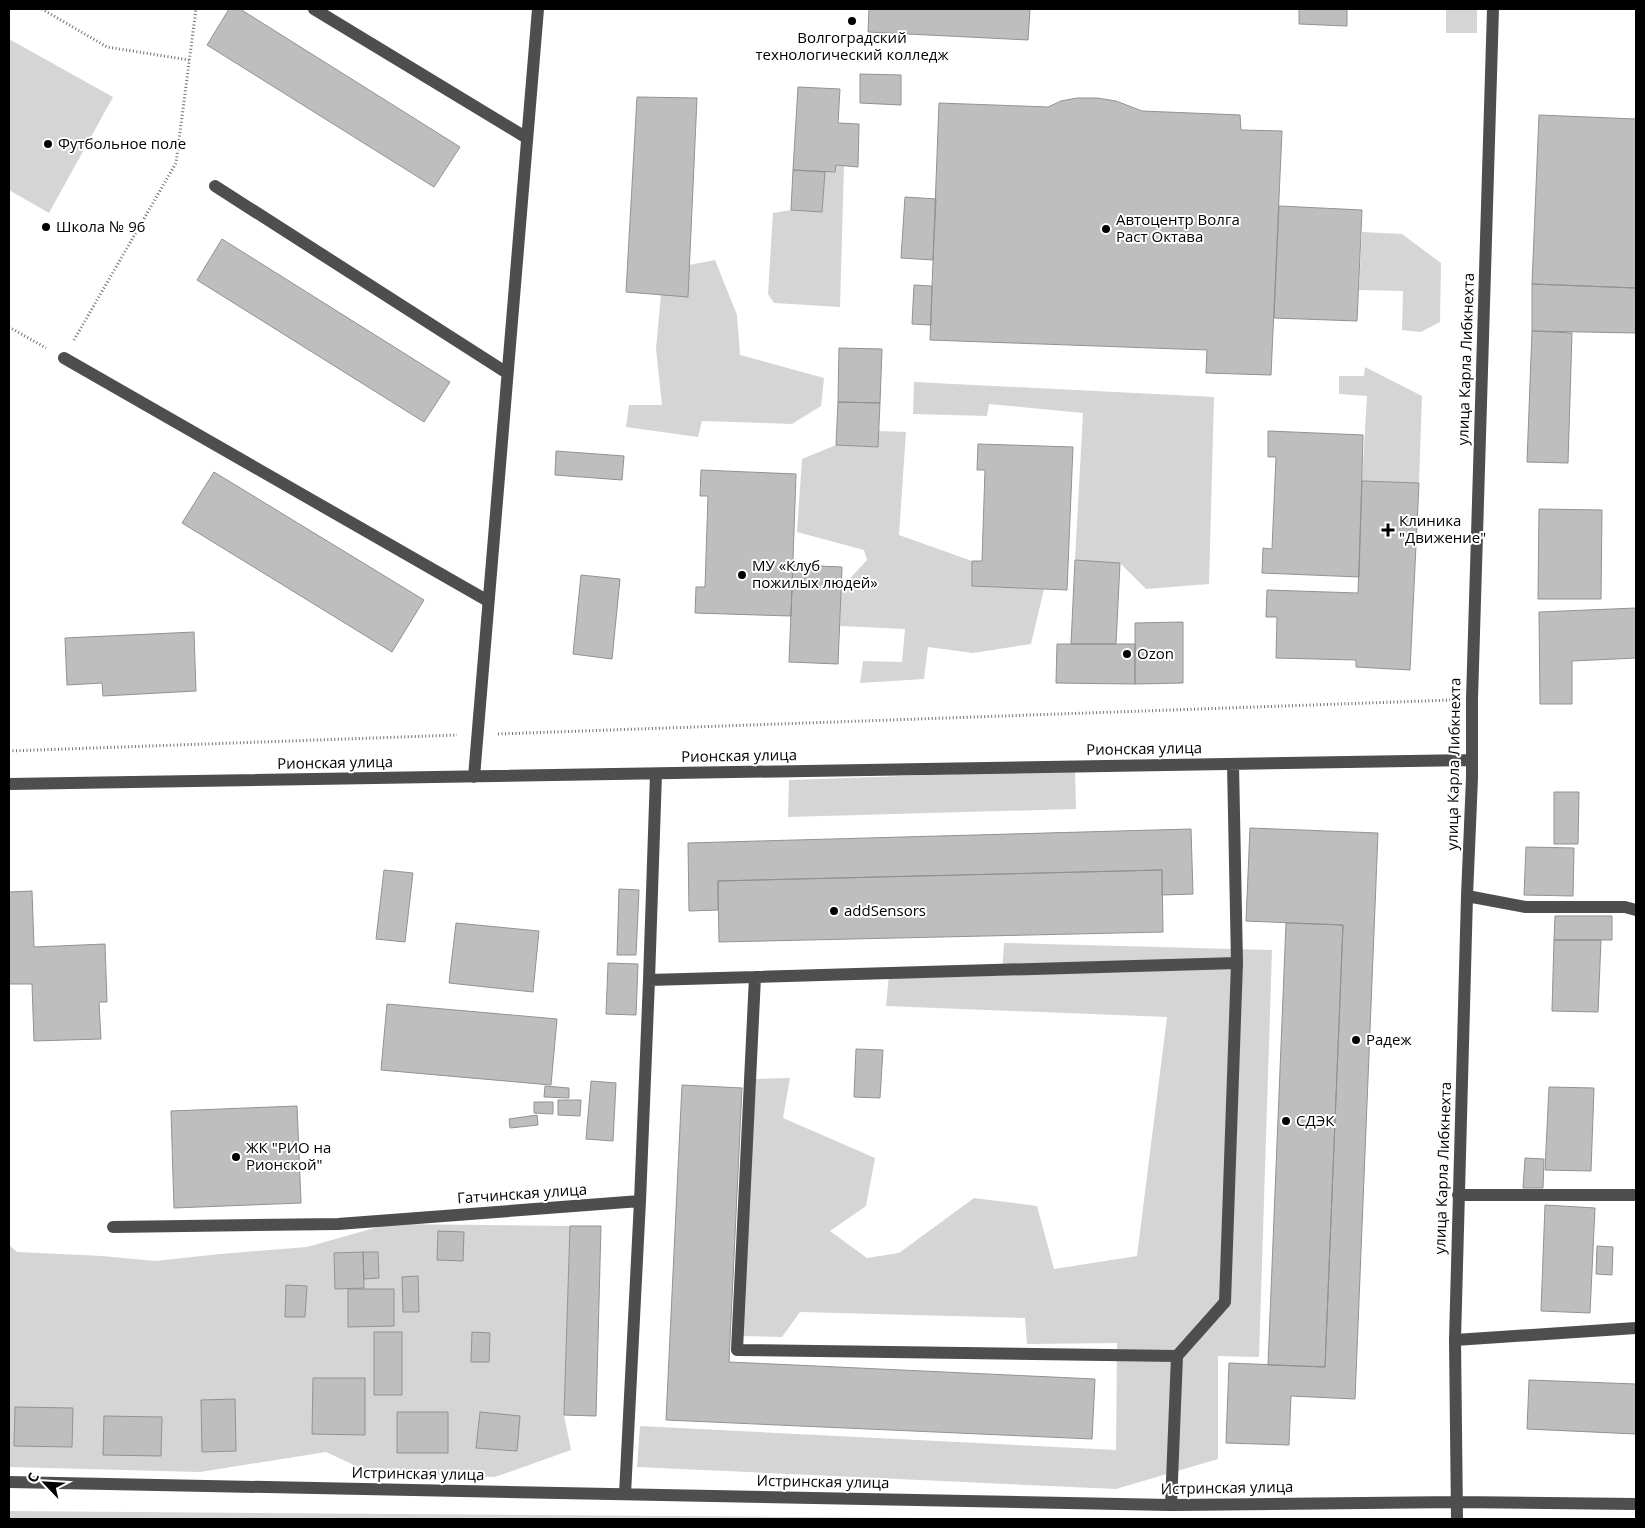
<svg xmlns="http://www.w3.org/2000/svg" width="1645" height="1528" font-family="'Open Sans',sans-serif">
	<style>
		.green { fill: #d5d5d5 }
		.building { fill: #bebebe; stroke: #929292 }
		.lines { fill: none; stroke-linecap: round; stroke-linejoin: round }
		.path { stroke: #707070; stroke-width: 3; stroke-dasharray: 1 2.5; stroke-linecap: butt }
		.minor { stroke: #4e4e4e; stroke-width: 12 }
		.poi-dot { fill: #000; stroke: #fff; stroke-width: 2 }
		.labels { text-anchor: middle; stroke-width: 4; stroke-linejoin: round; paint-order: stroke }
		.poi-label { font-size: 15px; fill: #000; stroke: #fff; text-anchor: start }
		.street-label { font-size: 15px; fill: #000; stroke: #fff }
	</style>
	<rect width="100%" height="100%" fill="#fff"/>
	<path class="green" d="M1446,9h31v24h-31z
		M9,39l104,58 -64,116 -40,-23z
		M836,165l8,1 -4,141 -66,-4 -6,-9 5,-81 18,-3 31,2 3,-40h10z
		M1362,232l40,2 39,29 -1,59 -19,10 -19,-2 1,-39 -44,-1z
		M715,260l22,55 3,40 84,23 -3,28 -29,18 -90,-3 -4,16 -72,-10 3,-22h33l-6,-56 5,-55 12,-26z
		M1365,367l57,29 -3,87 -57,-2 5,-85 -28,-2v-18h25z
		M914,382l300,15 -5,187 -63,5 -26,-26 -45,-3 8,-147 -94,-9 -2,12 -74,-2z
		M879,431l27,1 -7,103 73,26v25l72,3 -13,55 -58,9 -45,-6 -4,32 -64,4 3,-22 39,1 3,-33 -65,-3 1,-38 26,-28 -3,-10 -67,-18 5,-73 34,-14 42,2z
		M1075,770l1,39 -288,8 1,-37z
		M1004,943l268,7 -13,407 -41,-1v103l-102,30 -479,-22 3,-41 476,24 1,-107 -90,1 -2,-26 -225,-6 -18,25 -41,-1 15,-257 34,-1 -7,40 92,40 -9,48 -36,25 37,27 32,-5 75,-55 63,8 17,63 83,-13 30,-239 -281,-11 3,-31 113,1z
		M389,1224l181,2 -6,189 7,35 -76,27 -124,-4 -45,-21 -126,20 -191,-5v-222l8,7 85,4 53,5 65,-7 87,-7z
		M9,1511l1037,8h-1037z"/>
	<path class="building" d="M229,9h11l220,138 -26,40 -227,-142z
		M869,9h161l-2,31 -160,-8z
		M1299,9h48v17l-48,-2z
		M860,74l41,1v30l-41,-2z
		M798,87l42,2 -2,34 21,1 -1,43 -22,-2 -1,7 -42,-2z
		M637,97l60,1 -9,199 -62,-5z
		M1077,98h20l19,3 26,10 98,4 1,15 41,1 -11,244 -65,-2 1,-23 -277,-10 9,-237 109,4 13,-6z
		M1539,115l97,4v169l-104,-4z
		M793,170l32,2 -3,40 -31,-2z
		M905,197l31,2 -3,61 -32,-2z
		M1279,206l83,4 -5,111 -83,-3z
		M222,239l228,143 -26,40 -227,-142z
		M1532,284l104,4v45l-104,-2z
		M914,285l18,1 -1,39 -19,-1z
		M1532,331l40,2 -4,130 -41,-1z
		M839,348l43,1 -2,54 -42,-1z
		M838,402l42,1 -2,44 -42,-2z
		M1268,431l95,4 -4,142 -97,-4 1,-25 9,1 4,-92h-8z
		M978,444l95,3 -6,143 -95,-4v-25h10l3,-91h-8z
		M556,451l68,5 -2,24 -67,-5z
		M701,470l95,4 -5,142 -96,-3 1,-26h9l3,-91h-8z
		M214,472l210,128 -32,52 -210,-129z
		M1362,481l57,2 -9,187 -54,-3v-7l-80,-2 1,-41h-11l1,-27 91,3z
		M1539,509l63,1 -1,89h-63z
		M1075,560l45,3 -4,81h-45z
		M793,565l49,2 -4,97 -49,-2z
		M581,575l39,4 -8,80 -39,-5z
		M1636,608v50l-64,3v43h-32l-1,-92z
		M1183,622v61l-48,1v-61z
		M194,632l2,59 -93,5 -1,-13 -35,2 -2,-47z
		M1057,644h78v40l-79,-1z
		M1554,792h25l-1,52h-24z
		M1250,828l128,5 -23,566 -64,-3 -2,49 -63,-2 3,-80 96,4 18,-442 -97,-4z
		M1191,829l2,65 -31,1v-25l-444,11v29l-29,1 -1,-68z
		M1526,847l48,1 -1,48 -49,-1z
		M384,870l29,3 -8,69 -29,-3z
		M1162,870l1,62 -444,10 -1,-61z
		M619,889l20,1 -3,65h-19z
		M32,891l2,56 71,-3 2,58h-8l2,37 -67,2 -2,-57h-23v-92z
		M1555,916h57v24h-58z
		M456,923l83,8 -6,61 -84,-9z
		M1286,923l57,2 -18,442 -57,-2z
		M1554,940h47l-3,72 -46,-1z
		M608,963l30,1 -2,51 -30,-1z
		M387,1004l170,15 -6,66 -170,-15z
		M856,1049l27,1 -3,48 -26,-1z
		M591,1081l25,2 -3,58 -27,-2z
		M682,1085l60,3 -13,274 366,17 -3,60 -426,-19z
		M545,1086l24,2v10l-25,-1z
		M1549,1087l45,1 -3,83 -46,-1z
		M558,1100h23l-1,16 -22,-1z
		M534,1102h19v12l-19,-1z
		M297,1106l4,97 -127,5 -3,-97z
		M537,1115l1,10 -28,3 -1,-9z
		M1525,1158l19,1 -1,29h-20z
		M1545,1205l50,3 -5,105 -49,-2z
		M570,1226h31l-5,190 -32,-1z
		M438,1231l26,1 -1,29 -26,-1z
		M1597,1246l16,1 -1,28 -16,-1z
		M363,1252h15l1,26 -15,1z
		M363,1252l1,36 -29,1 -1,-36z
		M418,1276l1,36h-16l-1,-35z
		M286,1285l21,1 -2,31h-20z
		M348,1289h46v37l-46,1z
		M374,1332h28v63h-28z
		M472,1332l18,1 -1,29h-18z
		M313,1378h52v57l-53,-1z
		M1529,1380l107,4v50l-109,-5z
		M235,1399l1,52 -34,1 -1,-52z
		M15,1407l58,1 -1,39 -58,-1z
		M397,1412h51v41h-51z
		M480,1412l40,4 -3,35 -41,-3z
		M104,1416l58,1 -1,39 -58,-1z"/>
	<g class="lines">
		<path class="path" d="M42,9l65,38 82,13
			M9,327l37,21
			M74,340l102,-177 20,-154
			M498,734l953,-34
			M9,751l448,-16"/>
		<path class="minor" d="M314,9l213,129
			M215,186l292,187
			M64,358l424,243
			M474,777l64,-768
			M9,784l1462,-24
			M1467,896l59,11h99l11,3
			M755,977l482,-14
			M649,980l106,-3 -18,373 440,6 -6,149
			M1458,1195h178
			M640,1201l9,-221 7,-206
			M113,1227l225,-3 302,-23 -15,293
			M1455,1340l181,-12
			M1177,1356l48,-54 12,-339 -4,-199
			M9,1482l1162,23 286,-3 179,2
			M1457,1519l-2,-179 12,-444 5,-118v-79l21,-690"/>
	</g>
	<g class="poi-dot">
		<circle cx="852" cy="21" r="5"/>
		<circle cx="48" cy="144" r="5"/>
		<circle cx="46" cy="227" r="5"/>
		<circle cx="1106" cy="229" r="5"/>
		<path d="M1385.5 522.5h5v5h5v5h-5v5h-5v-5h-5v-5h5z"/>
		<circle cx="742" cy="575" r="5"/>
		<circle cx="1127" cy="654" r="5"/>
		<circle cx="834" cy="911" r="5"/>
		<circle cx="1356" cy="1040" r="5"/>
		<circle cx="1286" cy="1121" r="5"/>
		<circle cx="236" cy="1157" r="5"/>
	</g>
	<g class="labels">
		<g class="poi-label">
			<text x="852" y="43" text-anchor="middle">Волгоградский<tspan x="852" dy="17">технологический колледж</tspan></text>
			<text x="58" y="149">Футбольное поле</text>
			<text x="1116" y="225">Автоцентр Волга<tspan x="1116" dy="17">Раст Октава</tspan></text>
			<text x="56" y="232">Школа № 96</text>
			<text x="1399" y="526">Клиника<tspan x="1399" dy="17">"Движение"</tspan></text>
			<text x="752" y="571">МУ «Клуб<tspan x="752" dy="17">пожилых людей»</tspan></text>
			<text x="1137" y="659">Ozon</text>
			<text x="844" y="916">addSensors</text>
			<text x="1366" y="1045">Радеж</text>
			<text x="1296" y="1126">СДЭК</text>
			<text x="246" y="1153">ЖК "РИО на<tspan x="246" dy="17">Рионской"</tspan></text>
		</g>
		<g class="street-label">
			<text transform="translate(1466 359) rotate(-88)" y="5">улица Карла Либкнехта</text>
			<text transform="translate(1144 749) rotate(-1)" y="5">Рионская улица</text>
			<text transform="translate(739 756) rotate(-1)" y="5">Рионская улица</text>
			<text transform="translate(335 763) rotate(-1)" y="5">Рионская улица</text>
			<text transform="translate(1454 764) rotate(-89)" y="5">улица Карла Либкнехта</text>
			<text transform="translate(1443 1168) rotate(-88)" y="5">улица Карла Либкнехта</text>
			<text transform="translate(522 1194) rotate(-4)" y="5">Гатчинская улица</text>
			<text transform="translate(418 1474) rotate(1)" y="5">Истринская улица</text>
			<text transform="translate(823 1482) rotate(1)" y="5">Истринская улица</text>
			<text transform="translate(1227 1488) rotate(-1)" y="5">Истринская улица</text>
		</g>
	</g>
	<rect width="1645" height="1528" fill="none" stroke="#000000" stroke-width="20"/>
	<g transform="translate(45 1483) rotate(295)" stroke="#ffffff" stroke-width="4" paint-order="stroke">
	<path d="M0-4L9 19L0 12L-9 19Z" fill="#000000"/>
	<text y="-8" font-size="14" font-weight="bold" text-anchor="middle" fill="#000000">С</text>
	</g>
</svg>
